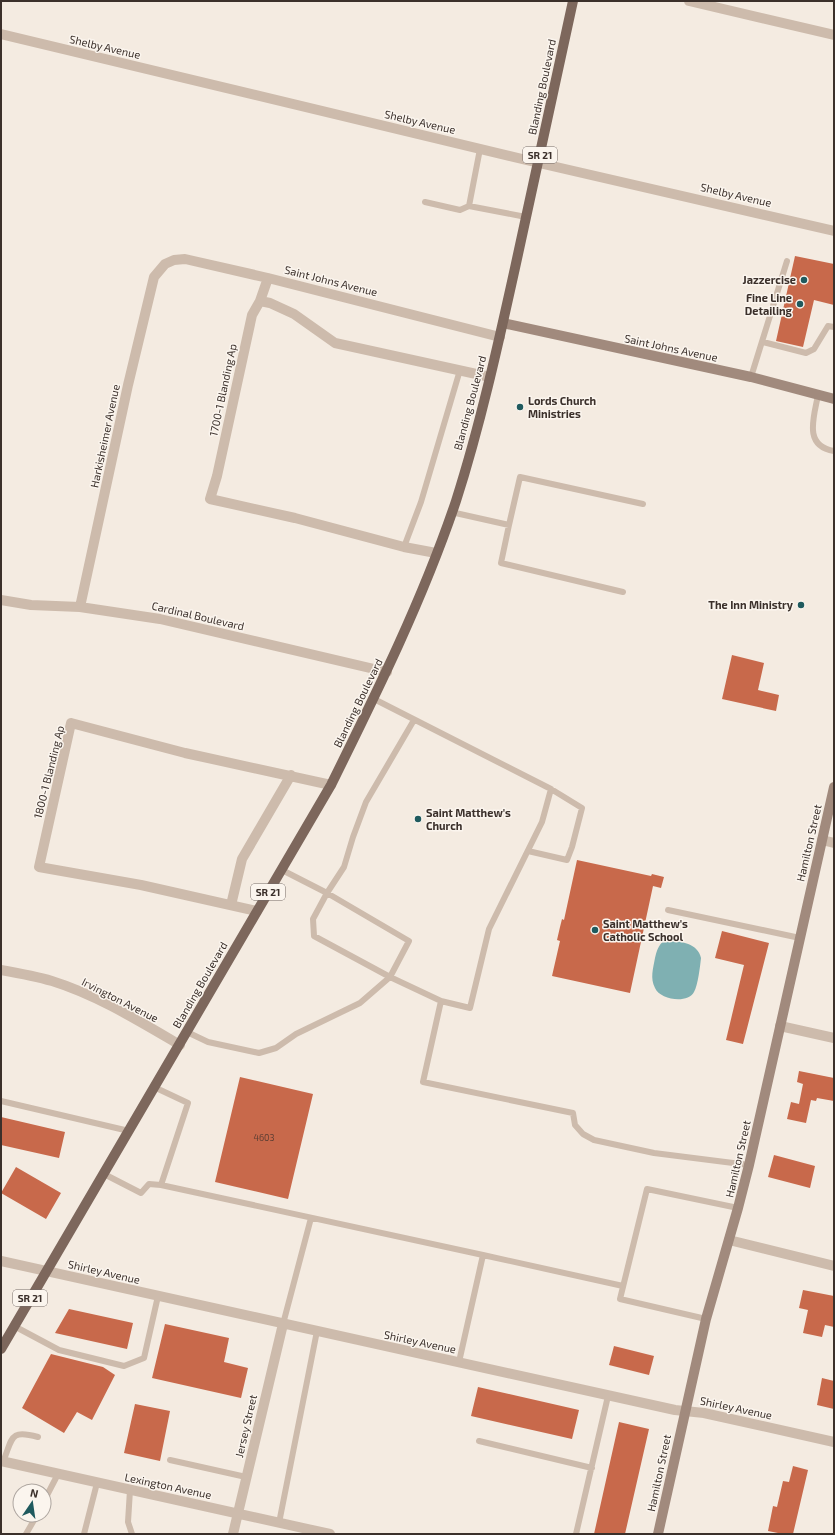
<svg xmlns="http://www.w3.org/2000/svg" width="835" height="1535" font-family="'Exo 2',sans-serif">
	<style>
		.water { fill: #7fb0b2 }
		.building { fill: #c8694b }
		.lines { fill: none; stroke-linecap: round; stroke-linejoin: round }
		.lane { stroke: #cdbbac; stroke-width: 6 }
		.street { stroke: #cdbbac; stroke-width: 10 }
		.secondary { stroke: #a18a7d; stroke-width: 10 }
		.primary { stroke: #7d675c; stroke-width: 10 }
		.poi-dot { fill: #1f5a5e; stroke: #fbf5ee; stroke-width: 1.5 }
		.labels { text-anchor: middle; stroke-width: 3; stroke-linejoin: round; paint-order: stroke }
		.number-label { font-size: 9px; fill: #5e3e33 }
		.shield { fill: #fbf5ee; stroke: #756b66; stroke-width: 1 }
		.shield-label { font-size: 10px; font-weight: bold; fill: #3b302b }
		.street-label { font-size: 11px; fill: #3b302b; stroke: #fbf5ee }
		.poi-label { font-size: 11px; font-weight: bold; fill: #3b302b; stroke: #fbf5ee; text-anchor: end }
	</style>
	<rect width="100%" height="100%" fill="#f4ebe1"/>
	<path class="water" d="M668,939c13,3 30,4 33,19 -1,9 -3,27 -7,34 -6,12 -34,8 -39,-4 -5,-10 -2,-19 0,-30 2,-8 4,-16 13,-19z"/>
	<path class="building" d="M795,256l39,8v41l-20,-5 -11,47 -27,-6z
		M732,655l32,8 -6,27 21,5 -3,16 -54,-12z
		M577,860l74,16 1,-2 12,3 -3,11 -8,-2 -23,107 -78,-17 8,-35 -3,-1 3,-13 2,-8 2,1z
		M722,931l47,12 -26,101 -17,-4 18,-75 -29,-7z
		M799,1071l35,7v23l-17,-3 -1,3 -5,-1 -5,23 -19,-4 4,-17 8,2 4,-20 -6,-2z
		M240,1077l73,17 -25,105 -73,-17z
		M1,1117l64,15 -6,26 -58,-13z
		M774,1155l41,11 -5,22 -42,-11z
		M16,1167l45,26 -15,26 -45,-26z
		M803,1290l31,6v31l-9,-2 -3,12 -19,-4 5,-23 -9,-2z
		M69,1309l64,14 -6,26 -72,-16z
		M165,1324l64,14 -5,24 24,6 -7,30 -89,-20z
		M614,1346l40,10 -5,19 -40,-10z
		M51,1354l52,13 12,8 -23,45 -15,-8 -13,21 -42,-25z
		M822,1378l12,3v28l-17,-4z
		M478,1387l101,23 -7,29 -101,-23z
		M135,1404l35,7 -10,50 -36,-8z
		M619,1422l30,7 -24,105h-31z
		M793,1466l15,4 -15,64h-10l-15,-3 5,-25 4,1 6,-26 6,1z"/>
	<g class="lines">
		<path class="lane" d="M480,149l-11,57 57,11
			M425,202l35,8 9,-4
			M763,342l43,11 8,-4 14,-23 6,1
			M751,377l36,-116
			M818,395c-4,22 -15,51 16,56
			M451,512l58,13 11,-48 123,27
			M509,525l-8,38 122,29
			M404,547l17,-45 39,-132
			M374,699l177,90 31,19 -10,39 -5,13 -39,-9
			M551,789l-9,33 -53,107 -19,79 -29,-7 -18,81 150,31 2,12 8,9 11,6 60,13 95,12
			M282,870l45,23 82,48 -19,36 51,24
			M668,910l132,28
			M187,1032l21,10 51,11 17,-5 20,-14 64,-31 30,-26 -76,-41 -1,-17 14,-26 17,-26 9,-30 13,-35 48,-82
			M1,1101l128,30
			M104,1174l37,19 8,-9 12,1 27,-82 -34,-16
			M161,1185l322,70
			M706,1319l-86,-20 27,-110 91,19
			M283,1324l28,-106
			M14,1326l45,24 65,16 20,-8 14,-62
			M459,1362l24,-107 140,31
			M479,1441l113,27
			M170,1460l76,17
			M3,1462c10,-24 6,-33 35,-25
			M130,1490l-2,32 4,12
			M44,1501l14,-27
			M279,1523l38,-192
			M26,1534l11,-19
			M84,1534l13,-51
			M576,1534l32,-138"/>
		<path class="street" d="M689,1l145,34
			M1,34l538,129 295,68
			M268,278l-8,23 -8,14 -35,161 -7,23 85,19 109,29 32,6
			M260,301l10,2 24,11 41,29 155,34
			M1,600l30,5 49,2 80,12 227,53
			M80,607l48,-222 26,-108 11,-13 9,-4 11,-1 83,19 232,59
			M822,840l12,3
			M231,905l11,-46 49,-84
			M257,911l-116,-26 -102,-18 32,-144 114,30 146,32
			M1,970c17,3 34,6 51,11 45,14 87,40 128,64
			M780,1026l54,12
			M729,1240l105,26
			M1,1261l674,149 29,3 130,29
			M1,1461l329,73
			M233,1534l50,-210"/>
		<path class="secondary" d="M503,323l248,54 83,22
			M658,1534l48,-215 32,-111 11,-43 85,-378"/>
		<path class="primary" d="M1,1349l330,-564c46,-93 92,-186 125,-284 24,-75 42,-156 59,-233 20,-89 39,-178 58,-267"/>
	</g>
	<g class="poi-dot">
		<circle cx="804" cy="280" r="4"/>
		<circle cx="800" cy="304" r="4"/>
		<circle cx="520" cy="407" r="4"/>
		<circle cx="801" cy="605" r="4"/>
		<circle cx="418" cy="819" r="4"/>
		<circle cx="595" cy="930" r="4"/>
	</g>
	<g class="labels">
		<g class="number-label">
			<text x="264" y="1141">4603</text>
		</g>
		<g class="shield">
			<rect x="523" y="147" width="34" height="16" rx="3"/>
			<rect x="251" y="884" width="34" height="16" rx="3"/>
			<rect x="13" y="1290" width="34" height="16" rx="3"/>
		</g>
		<g class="shield-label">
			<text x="540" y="159">SR 21</text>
			<text x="268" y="896">SR 21</text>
			<text x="30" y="1302">SR 21</text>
		</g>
		<g class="street-label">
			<text transform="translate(105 47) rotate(13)" y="4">Shelby Avenue</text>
			<text transform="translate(542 87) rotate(-78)" y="4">Blanding Boulevard</text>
			<text transform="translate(420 122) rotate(13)" y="4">Shelby Avenue</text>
			<text transform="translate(736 195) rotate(13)" y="4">Shelby Avenue</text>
			<text transform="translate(331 281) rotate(14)" y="4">Saint Johns Avenue</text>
			<text transform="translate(671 348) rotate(12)" y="4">Saint Johns Avenue</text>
			<text transform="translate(223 390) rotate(-78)" y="4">1700-1 Blanding Ap</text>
			<text transform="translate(470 403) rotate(-75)" y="4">Blanding Boulevard</text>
			<text transform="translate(105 436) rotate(-78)" y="4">Harkisheimer Avenue</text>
			<text transform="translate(198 616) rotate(13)" y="4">Cardinal Boulevard</text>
			<text transform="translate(358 703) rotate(-64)" y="4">Blanding Boulevard</text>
			<text transform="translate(49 772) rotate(-76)" y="4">1800-1 Blanding Ap</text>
			<text transform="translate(809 843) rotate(-77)" y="4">Hamilton Street</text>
			<text transform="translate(200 985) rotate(-60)" y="4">Blanding Boulevard</text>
			<text transform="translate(120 1000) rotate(27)" y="4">Irvington Avenue</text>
			<text transform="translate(738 1159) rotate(-77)" y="4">Hamilton Street</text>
			<text transform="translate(104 1272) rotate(13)" y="4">Shirley Avenue</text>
			<text transform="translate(420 1342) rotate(12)" y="4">Shirley Avenue</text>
			<text transform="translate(736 1408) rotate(12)" y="4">Shirley Avenue</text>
			<text transform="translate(246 1426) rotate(-77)" y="4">Jersey Street</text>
			<text transform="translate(659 1473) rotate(-78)" y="4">Hamilton Street</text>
			<text transform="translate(168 1486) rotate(12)" y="4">Lexington Avenue</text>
		</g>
		<g class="poi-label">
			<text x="796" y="284">Jazzercise</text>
			<text x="792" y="302">Fine Line<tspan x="792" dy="13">Detailing</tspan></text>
			<text x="528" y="405" text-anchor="start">Lords Church<tspan x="528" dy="13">Ministries</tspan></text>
			<text x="793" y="609">The Inn Ministry</text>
			<text x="426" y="817" text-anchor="start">Saint Matthew's<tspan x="426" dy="13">Church</tspan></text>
			<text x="603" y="928" text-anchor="start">Saint Matthew's<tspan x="603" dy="13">Catholic School</tspan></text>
		</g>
	</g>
	<rect width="835" height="1535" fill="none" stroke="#3b302b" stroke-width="4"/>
	<g transform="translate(32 1503) rotate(13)"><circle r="19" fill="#fbf5ee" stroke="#aea6a0"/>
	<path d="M0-3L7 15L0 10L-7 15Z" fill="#1f5a5e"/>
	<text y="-6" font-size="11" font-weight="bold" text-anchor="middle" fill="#3b302b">N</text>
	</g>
</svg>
